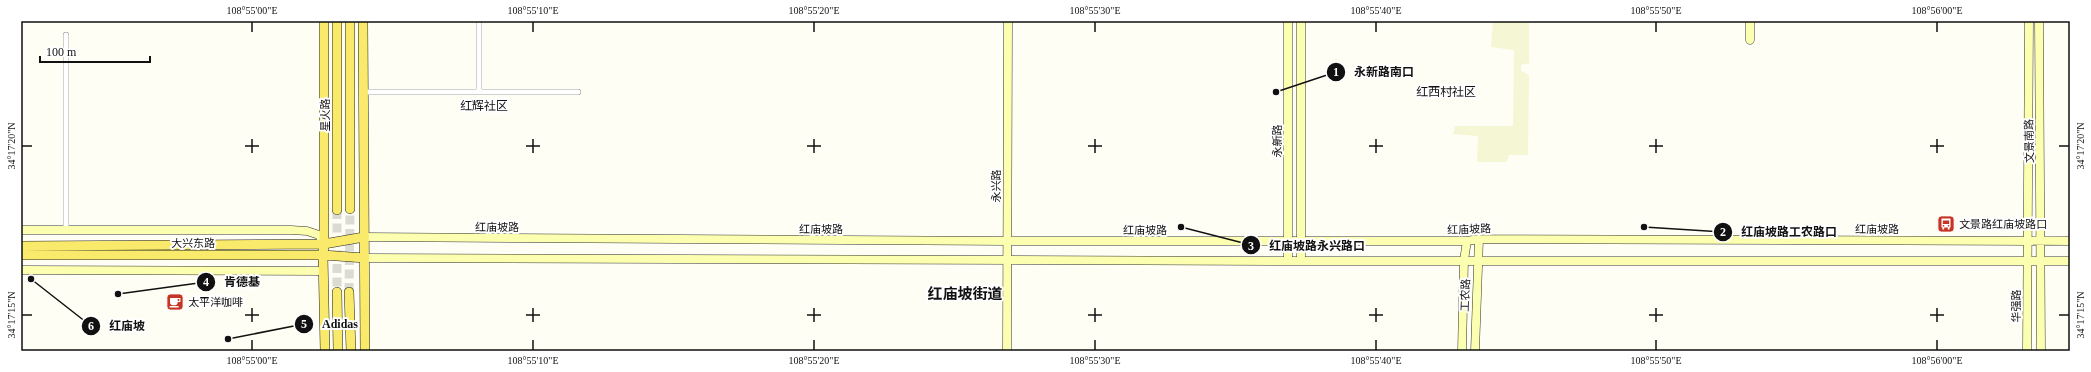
<svg xmlns="http://www.w3.org/2000/svg" width="2091" height="372" font-family="'Times New Roman','Noto Sans SC',serif">
	<style>
		.farmland { fill: #f4f6d4 }
		.lines { fill: none; stroke-linecap: round; stroke-linejoin: round }
		.primary-tunnel { stroke: #dbdad3; stroke-width: 9; stroke-dasharray: 9 4.5; stroke-linecap: butt }
		.street-casing { stroke: #444; stroke-width: 6 }
		.secondary-casing { stroke: #333; stroke-width: 9 }
		.primary-casing { stroke: #222; stroke-width: 10 }
		.street { stroke: #fff; stroke-width: 5.5 }
		.secondary { stroke: #fdffb0; stroke-width: 8 }
		.primary { stroke: #f9ea6b; stroke-width: 9 }
		.ticks { fill: none; stroke: #111; stroke-width: 1.5 }
		.labels { text-anchor: middle; stroke-width: 4; stroke-linejoin: round; paint-order: stroke }
		.street-label { font-size: 11px; fill: #111; stroke: #fff }
		.poi-label { font-size: 11px; fill: #111; stroke: #fff; text-anchor: start }
		.neighbourhood-label { font-size: 12px; fill: #111; stroke: #fff }
		.district-label { font-size: 15px; font-weight: bold; fill: #111; stroke: #fff }
		.leader { fill: none; stroke: #111; stroke-width: 1.5 }
		.callout-dot { fill: #111; stroke: #fff; stroke-width: 1.5 }
		.mark-label { font-size: 12px; text-anchor: middle; font-weight: bold; fill: #fff }
		.callout-label { font-size: 12px; text-anchor: middle; font-weight: bold; fill: #111; stroke: #fff; stroke-width: 4; stroke-linejoin: round; paint-order: stroke }
		.neatline { fill: none; stroke: #111; stroke-width: 1.5 }
		.ticks-label { font-size: 10px; text-anchor: middle; fill: #111 }
	</style>
	<rect width="100%" height="100%" fill="#fffef5"/>
	<path class="farmland" d="M1493,21h36v42l-8,2v6l8,4 -1,80h-19l-2,7h-30l1,-26 -25,-2 2,-8h58l1,-76 -23,-3z"/>
	<g class="lines">
		<path class="primary-tunnel" d="M337,210v82
			M349,292l1,-83"/>
		<g class="street-casing">
			<path id="street" d="M66,35v195
				M364,92h214
				M479,92v-71"/>
		</g>
		<g class="secondary-casing">
			<path id="secondary" d="M1288,21v240
				M2039,21l2,330
				M1750,40v-19
				M21,230h270l16,1 12,4 5,9
				M364,237l643,4h460l12,-2 591,2
				M365,258l923,3h782
				M1301,261v-240
				M21,270l302,1
				M1007,351l1,-330
				M1462,351l2,-91 3,-19
				M1475,351l4,-112
				M2027,351l2,-330"/>
		</g>
		<g class="primary-casing">
			<path id="primary" d="M324,21v223l-1,11 2,96
				M363,21l2,330
				M350,209v-188
				M337,210v-189
				M21,246l303,-2 40,-7
				M21,255h302l42,3
				M337,292l1,59
				M349,292l2,59"/>
		</g>
		<use href="#street" class="street"/>
		<use href="#secondary" class="secondary"/>
		<use href="#primary" class="primary"/>
	</g>
	<path class="ticks" d="M252,22v10M533,22v10M814,22v10M1095,22v10M1376,22v10M1656,22v10M1937,22v10M252,139v14M533,139v14M814,139v14M1095,139v14M1376,139v14M1656,139v14M1937,139v14M22,146h10M245,146h14M526,146h14M807,146h14M1088,146h14M1369,146h14M1649,146h14M1930,146h14M2059,146h10M252,308v14M533,308v14M814,308v14M1095,308v14M1376,308v14M1656,308v14M1937,308v14M22,315h10M245,315h14M526,315h14M807,315h14M1088,315h14M1369,315h14M1649,315h14M1930,315h14M2059,315h10M252,340v10M533,340v10M814,340v10M1095,340v10M1376,340v10M1656,340v10M1937,340v10"/>
	<defs>
		<g id="bus-square" transform="scale(0.9)"><rect x="-9" y="-9" width="18" height="18" rx="4" fill="#c43526" stroke="#fff"/><path d="M-5-6H5V4H4V6H2V4H-2V6H-4V4H-5ZM-3.5-4V0h7V-4ZM-3.5 1.2v1.5H-2V1.2ZM2 1.2v1.5H3.5V1.2Z" fill="#fff"/></g>
		<g id="cafe-square" transform="scale(0.9)"><rect x="-9" y="-9" width="18" height="18" rx="4" fill="#c43526" stroke="#fff"/><path d="M-5.5-4.5H6V0H3Q3 3.5 0 3.5H-2.5Q-5.5 3.5-5.5 0ZM3-3.2v2h1.7v-2ZM-6 4.5H4V6H-6Z" fill="#fff"/></g>
	</defs>
	<g fill-rule="evenodd">
		<use href="#bus-square" x="1946" y="224"/>
		<use href="#cafe-square" x="175" y="302"/>
	</g>
	<g class="labels">
		<g class="street-label">
			<text transform="translate(325 115) rotate(-90)" y="4">星火路</text>
			<text transform="translate(1277 141) rotate(-90)" y="4">永新路</text>
			<text transform="translate(2029 141) rotate(-91)" y="4">文景南路</text>
			<text transform="translate(996 186) rotate(-90)" y="4">永兴路</text>
			<text x="497" y="231">红庙坡路</text>
			<text x="821" y="233">红庙坡路</text>
			<text transform="translate(1469 229) rotate(-2)" y="4">红庙坡路</text>
			<text x="1877" y="233">红庙坡路</text>
			<text x="1145" y="234">红庙坡路</text>
			<text x="193" y="247">大兴东路</text>
			<text transform="translate(1465 295) rotate(-88)" y="4">工农路</text>
			<text transform="translate(2016 306) rotate(-90)" y="4">华强路</text>
		</g>
		<g class="poi-label">
			<text x="1959" y="228">文景路红庙坡路口</text>
			<text x="188" y="306">太平洋咖啡</text>
		</g>
		<g class="neighbourhood-label">
			<text x="1446" y="96">红西村社区</text>
			<text x="484" y="110">红辉社区</text>
		</g>
		<g class="district-label">
			<text x="965" y="299">红庙坡街道</text>
		</g>
	</g>
	<path class="leader" d="M1276 92L1336 72M1644 227L1723 232M1181 227L1251 245M118 294L206 282M228 339L304 324M31 279L91 326"/>
	<g class="callout-dot">
		<circle cx="1276" cy="92" r="4"/>
		<circle cx="1644" cy="227" r="4"/>
		<circle cx="1181" cy="227" r="4"/>
		<circle cx="118" cy="294" r="4"/>
		<circle cx="228" cy="339" r="4"/>
		<circle cx="31" cy="279" r="4"/>
		<circle cx="1336" cy="72" r="10"/>
		<circle cx="1723" cy="232" r="10"/>
		<circle cx="1251" cy="245" r="10"/>
		<circle cx="206" cy="282" r="10"/>
		<circle cx="304" cy="324" r="10"/>
		<circle cx="91" cy="326" r="10"/>
	</g>
	<g class="mark-label">
		<text x="1336" y="76">1</text>
		<text x="1723" y="236">2</text>
		<text x="1251" y="250">3</text>
		<text x="206" y="286">4</text>
		<text x="304" y="328">5</text>
		<text x="91" y="330">6</text>
	</g>
	<g class="callout-label">
		<text x="1384" y="76">永新路南口</text>
		<text x="1789" y="236">红庙坡路工农路口</text>
		<text x="1317" y="250">红庙坡路永兴路口</text>
		<text x="242" y="286">肯德基</text>
		<text x="340" y="328">Adidas</text>
		<text x="127" y="330">红庙坡</text>
	</g>
	<rect width="2091" height="372" fill="none" stroke="#ffffff" stroke-width="44"/>
	<path d="M40 56v6h110v-6" fill="none" stroke="#111111" stroke-width="2"/>
	<text x="46" y="56" font-size="12" fill="#111111" stroke="#ffffff" stroke-width="3" paint-order="stroke">100 m</text>
	<rect x="22" y="22" width="2047" height="328" class="neatline"/>
	<g class="ticks-label">
		<text x="252" y="14">108°55'00"E</text>
		<text x="533" y="14">108°55'10"E</text>
		<text x="814" y="14">108°55'20"E</text>
		<text x="1095" y="14">108°55'30"E</text>
		<text x="1376" y="14">108°55'40"E</text>
		<text x="1656" y="14">108°55'50"E</text>
		<text x="1937" y="14">108°56'00"E</text>
		<text transform="translate(11 146) rotate(-90)" y="4">34°17'20"N</text>
		<text transform="translate(2080 146) rotate(-90)" y="4">34°17'20"N</text>
		<text transform="translate(11 315) rotate(-90)" y="4">34°17'15"N</text>
		<text transform="translate(2080 315) rotate(-90)" y="4">34°17'15"N</text>
		<text x="252" y="364">108°55'00"E</text>
		<text x="533" y="364">108°55'10"E</text>
		<text x="814" y="364">108°55'20"E</text>
		<text x="1095" y="364">108°55'30"E</text>
		<text x="1376" y="364">108°55'40"E</text>
		<text x="1656" y="364">108°55'50"E</text>
		<text x="1937" y="364">108°56'00"E</text>
	</g>
</svg>
